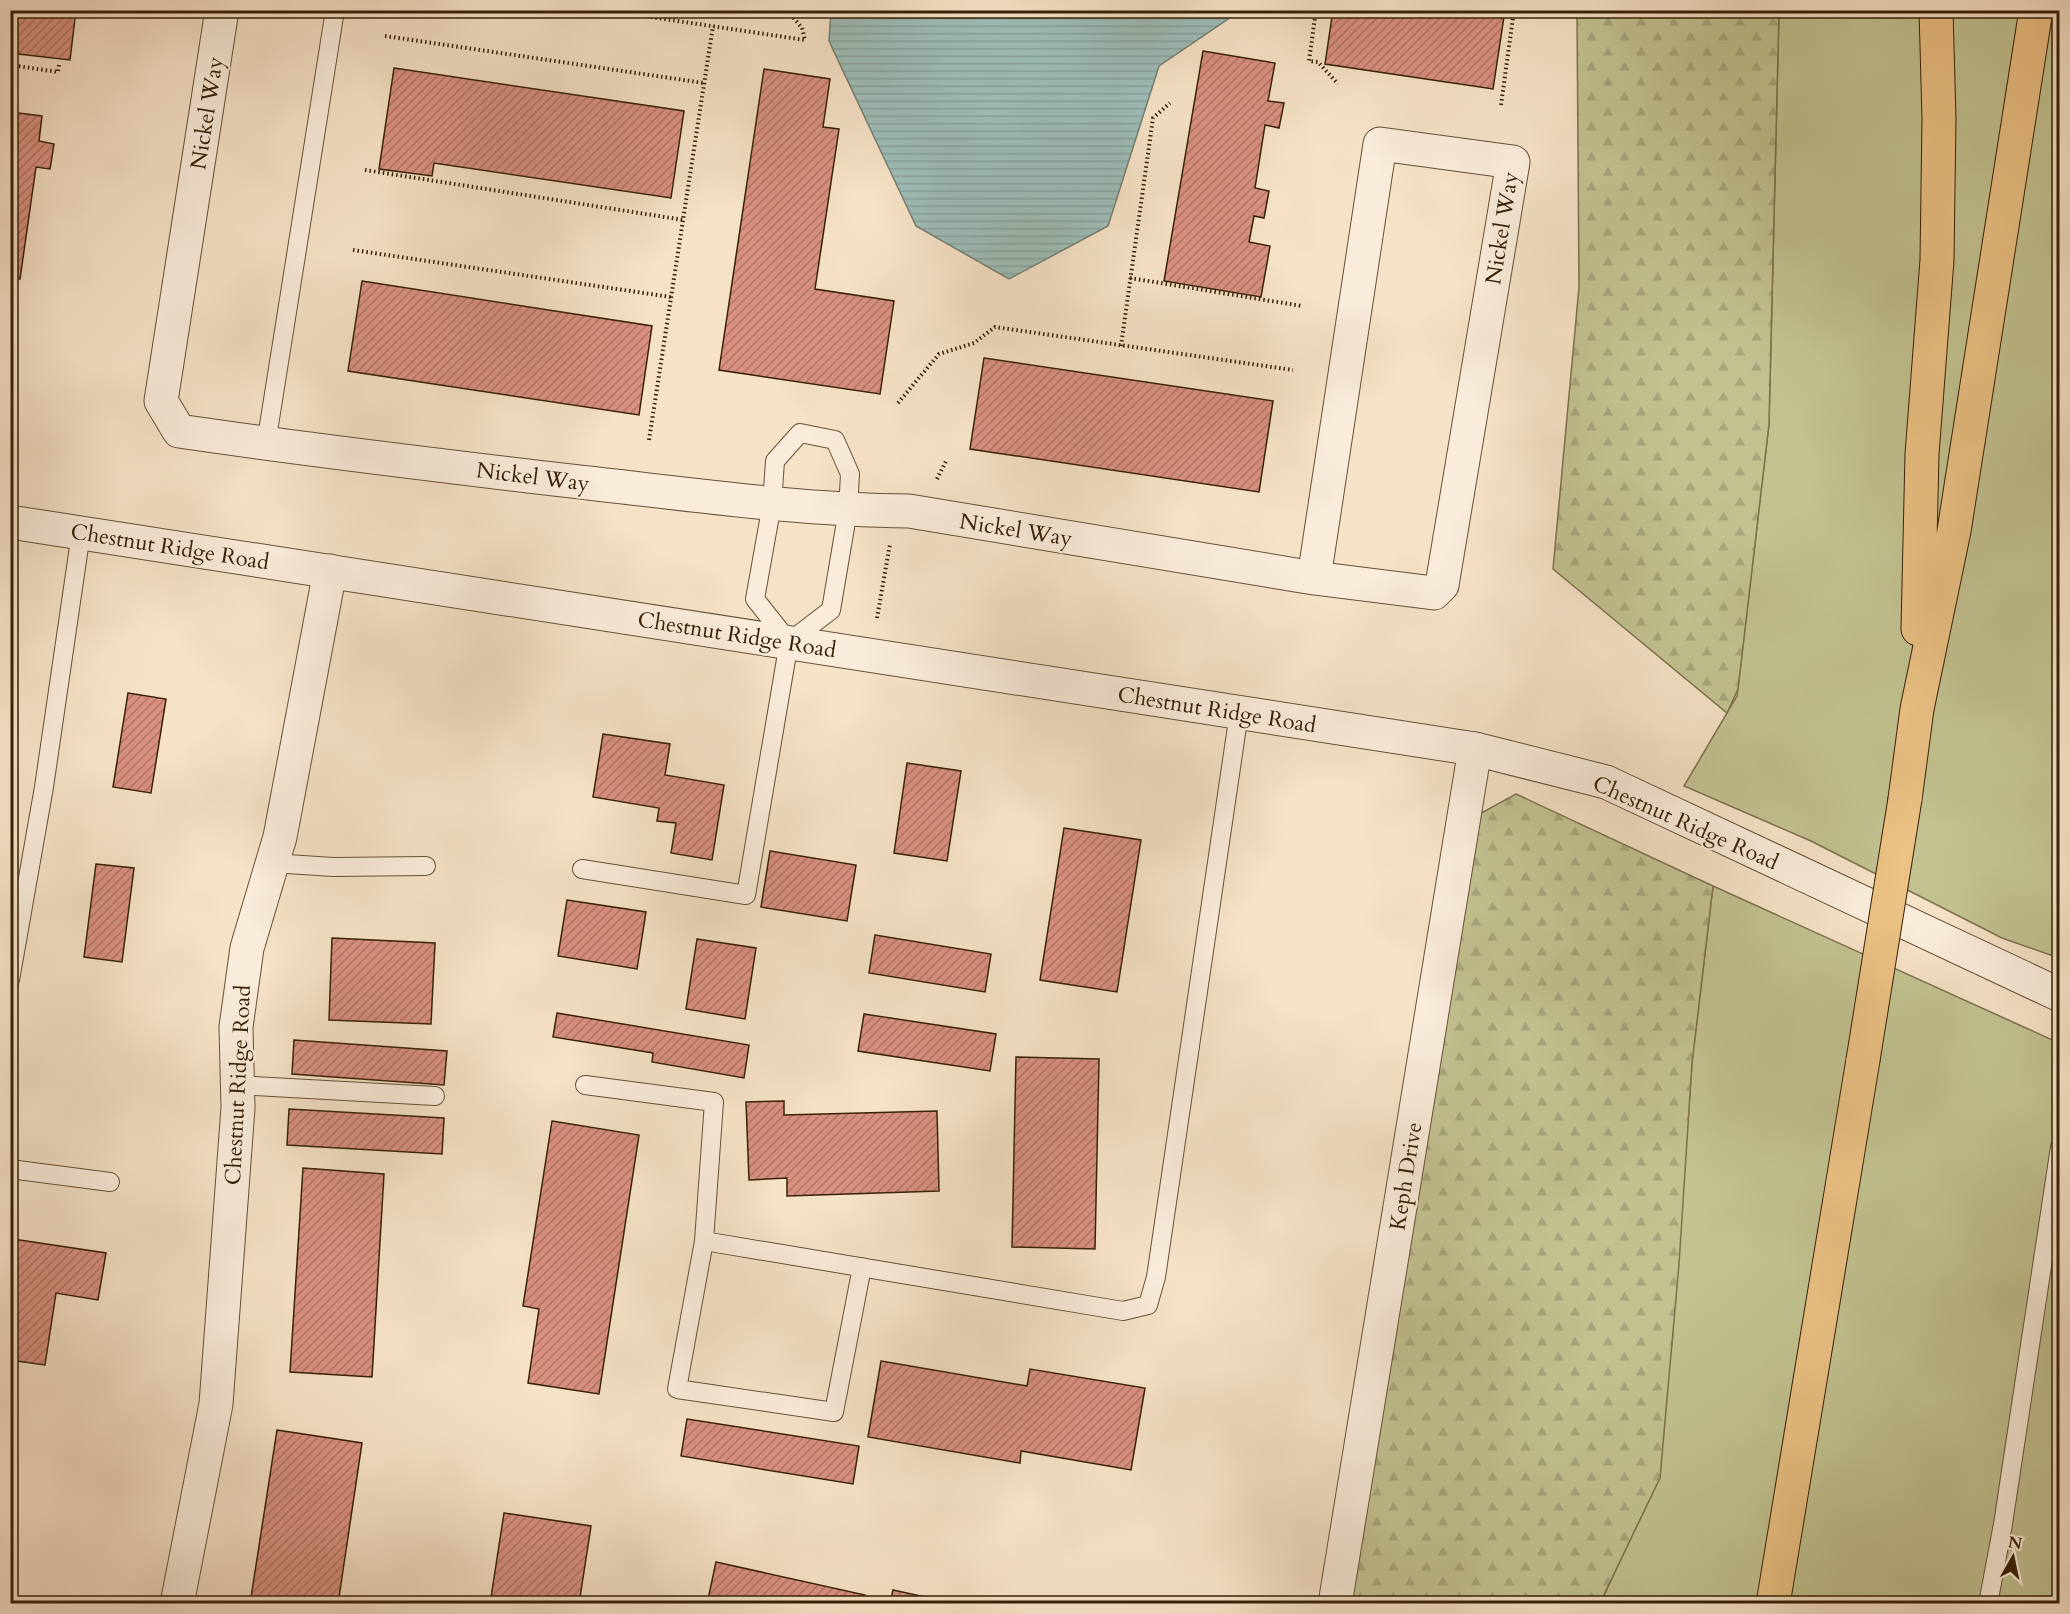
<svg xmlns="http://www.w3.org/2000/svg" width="2070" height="1614" font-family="Cardo,serif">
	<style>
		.green { fill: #c2c291; stroke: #7c714c; stroke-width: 1.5 }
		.forest { fill: url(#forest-firs); stroke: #7c714c; stroke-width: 1.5 }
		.water { fill: url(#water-rules); stroke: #747e71; stroke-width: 1.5 }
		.building { fill: url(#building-hatch); stroke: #362006; stroke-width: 1.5 }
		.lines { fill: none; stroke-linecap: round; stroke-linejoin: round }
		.service-casing { stroke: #665036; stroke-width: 20 }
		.minor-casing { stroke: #665036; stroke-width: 35 }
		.tertiary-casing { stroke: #665036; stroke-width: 35 }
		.motorway-casing { stroke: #362006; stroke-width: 35 }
		.path { stroke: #362006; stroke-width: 4; stroke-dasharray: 1.5 3; stroke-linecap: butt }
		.service { stroke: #f9ecdb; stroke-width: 18 }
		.minor { stroke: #f9ecdb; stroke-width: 33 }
		.tertiary { stroke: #f9ecdb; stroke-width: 33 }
		.motorway { stroke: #ebc184; stroke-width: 33 }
		.motorway-bridge-casing { stroke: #362006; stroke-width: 35; stroke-linecap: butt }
		.motorway-bridge { stroke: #ebc184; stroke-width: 33 }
		.labels { text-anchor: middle; stroke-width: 4.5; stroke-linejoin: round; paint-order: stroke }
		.street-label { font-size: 22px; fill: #362006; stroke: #f9ecdb }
	</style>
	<defs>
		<pattern id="forest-firs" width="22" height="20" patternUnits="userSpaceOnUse" patternTransform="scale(1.5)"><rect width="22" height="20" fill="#c2c291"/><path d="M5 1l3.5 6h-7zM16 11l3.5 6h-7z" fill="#a7a67c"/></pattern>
		<pattern id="water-rules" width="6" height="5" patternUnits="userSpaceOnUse" patternTransform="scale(1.5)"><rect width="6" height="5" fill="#9dbdb9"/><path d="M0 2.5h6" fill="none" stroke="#88a29e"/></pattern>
		<pattern id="building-hatch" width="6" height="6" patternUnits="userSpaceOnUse" patternTransform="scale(1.5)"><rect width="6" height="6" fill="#d9907f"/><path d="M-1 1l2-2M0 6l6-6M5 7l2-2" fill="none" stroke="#b17566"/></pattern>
	</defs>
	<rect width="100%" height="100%" fill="#f6e2c7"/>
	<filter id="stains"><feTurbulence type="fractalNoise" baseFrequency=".00333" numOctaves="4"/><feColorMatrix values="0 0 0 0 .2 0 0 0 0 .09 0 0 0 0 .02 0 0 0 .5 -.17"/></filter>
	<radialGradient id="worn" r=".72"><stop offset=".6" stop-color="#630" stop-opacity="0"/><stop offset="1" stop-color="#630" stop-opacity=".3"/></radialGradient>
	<path class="green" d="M1779,11h280v947l-57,-20 -191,-97 -127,-55 53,-90 32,-272z
		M1713,886l346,157v560l-459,1 26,-56 46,-204 20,-281z"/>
	<path class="forest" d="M1577,11h202l-10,413 -31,265 -11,24 -174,-144 26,-282z
		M1516,794l197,92 -21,177 -13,201 -19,214 -60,125 -265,1 128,-781z"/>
	<path class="water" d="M831,11v-1l409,1 -81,55 -51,160 -99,53 -93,-53 -87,-185z"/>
	<path class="building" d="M10,10h66l-6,50 -60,-7z
		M1333,10h172l-12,79 -168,-25z
		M1203,51l72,12 -7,38 16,2 -5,25 -14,-3 -10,63 14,3 -5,27 -10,-2 -5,26 21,4 -9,51 -97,-16z
		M394,68l290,43 -13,87 -237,-35 -2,13 -53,-7z
		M764,69l66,10 -7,48 16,2 -24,160 79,12 -14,93 -161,-24z
		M10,112l32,4 -3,25 15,3 -4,25 -14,-2 -16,112 -10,-1z
		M362,281l290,45 -13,89 -291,-44z
		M984,358l289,43 -14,91 -289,-43z
		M128,693l38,6 -15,94 -38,-6z
		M603,734l67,10 -5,31 59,10 -12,75 -41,-7 5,-30 -19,-2 2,-13 -66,-11z
		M907,763l54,8 -14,90 -53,-8z
		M1064,828l77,12 -24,152 -77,-12z
		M770,851l86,14 -9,56 -86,-14z
		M96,864l38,4 -12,94 -38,-5z
		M567,900l79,12 -9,57 -79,-13z
		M875,935l116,19 -6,38 -116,-19z
		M332,938l103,5 -4,81 -102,-4z
		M697,939l59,9 -11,71 -59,-10z
		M557,1013l192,32 -5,33 -92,-16 1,-9 -100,-16z
		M864,1014l132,20 -6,37 -132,-20z
		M294,1040l153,11 -3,34 -152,-11z
		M1016,1057l83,2 -4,190 -83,-2z
		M784,1101v14l153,-4 2,80 -152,5v-18l-38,2 -3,-78z
		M289,1109l155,9 -2,36 -155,-9z
		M552,1121l87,14 -40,259 -71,-11 11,-74 -16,-3z
		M303,1168l81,6 -12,203 -82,-5z
		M13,1239l93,14 -8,47 -42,-7 -11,72 -35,-5z
		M881,1361l146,25 3,-17 115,19 -14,82 -110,-19 -1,12 -152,-26z
		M687,1419l172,27 -6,38 -172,-28z
		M277,1430l85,13 -24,161h-88z
		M504,1513l87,13 -12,78h-89z
		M716,1562l149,33 -2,9h-156z
		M893,1590l37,8 -2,6h-38z"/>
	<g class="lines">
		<g class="service-casing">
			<path id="service" d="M266,444l69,-434
				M272,863l61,4 93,-1
				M582,869l164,26 43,-253 42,-32 17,-100 2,-36 -15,-34 -35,-7 -25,28 -3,43 -17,95 34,43
				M10,980l34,-193 37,-254
				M237,1085l198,11
				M585,1085l129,17 -10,139 419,70 25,-6 8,-28 83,-564
				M10,1169l100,13
				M704,1241l-27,148 157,23 28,-145
				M1988,1604l15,-80 57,-377"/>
		</g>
		<g class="minor-casing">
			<path id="minor" d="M222,10l-61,391 18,30c136,20 273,36 409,52 107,12 213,27 321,28l405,67 120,15 8,-8 71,-423 -133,-18 -66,434
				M177,1604l39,-200 22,-296 -2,-81 11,-79 33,-111 50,-266
				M1335,1604l140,-855"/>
		</g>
		<g class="tertiary-casing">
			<path id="tertiary" d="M10,522l1465,227 131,33 454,213"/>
		</g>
		<g class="motorway-casing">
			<path id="motorway" d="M1918,629l4,-175 15,-194 2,-141 -3,-109
				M1905,799l12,-90 37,-178 82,-521
				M1773,1604l90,-544"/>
		</g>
		<path class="path" d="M608,10l43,7 1,-7
			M1316,10l-7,51 9,1 20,22
			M651,17l154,23 -3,-12 -15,-18
			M385,36l319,47
			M10,65l48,7 1,-8
			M1501,105l13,-95
			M365,170l319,50
			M353,250l318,47
			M1130,278l172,28
			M1121,346l32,-228 17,-15
			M898,403l41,-49 35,-11 21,-16 298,43
			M649,440l64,-414
			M937,479l9,-18
			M877,618l13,-74"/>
		<use href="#service" class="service"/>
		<use href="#minor" class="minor"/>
		<use href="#tertiary" class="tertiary"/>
		<use href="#motorway" class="motorway"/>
		<g class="motorway-bridge-casing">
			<path id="motorway-bridge" d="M1863,1060l42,-261"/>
		</g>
		<use href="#motorway-bridge" class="motorway-bridge"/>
	</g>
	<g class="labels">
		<g class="street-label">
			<text transform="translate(206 113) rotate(-81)" y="8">Nickel Way</text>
			<text transform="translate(1501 228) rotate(-81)" y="8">Nickel Way</text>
			<text transform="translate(533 476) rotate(7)" y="8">Nickel Way</text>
			<text transform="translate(1016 529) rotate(9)" y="8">Nickel Way</text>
			<text transform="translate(170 546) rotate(9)" y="8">Chestnut Ridge Road</text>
			<text transform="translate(737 634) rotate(9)" y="8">Chestnut Ridge Road</text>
			<text transform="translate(1217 709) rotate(9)" y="8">Chestnut Ridge Road</text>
			<text transform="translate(1686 822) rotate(24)" y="8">Chestnut Ridge Road</text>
			<text transform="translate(237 1085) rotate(-87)" y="8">Chestnut Ridge Road</text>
			<text transform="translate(1405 1176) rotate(-81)" y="8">Keph Drive</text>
		</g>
	</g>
	<rect width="2070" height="1614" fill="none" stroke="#f6e2c7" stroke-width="36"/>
	<rect x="12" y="12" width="2046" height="1590" fill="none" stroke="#362006" stroke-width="3"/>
	<rect x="18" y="18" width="2034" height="1578" fill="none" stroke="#362006" stroke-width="1.5"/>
	<g transform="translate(2013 1557) rotate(9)" stroke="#f9ecdb" stroke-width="4.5" paint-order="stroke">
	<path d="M0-4.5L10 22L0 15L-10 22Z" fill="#362006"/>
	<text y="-9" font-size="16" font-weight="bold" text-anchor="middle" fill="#362006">N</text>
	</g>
	<rect width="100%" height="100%" filter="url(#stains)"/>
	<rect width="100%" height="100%" fill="url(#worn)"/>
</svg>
